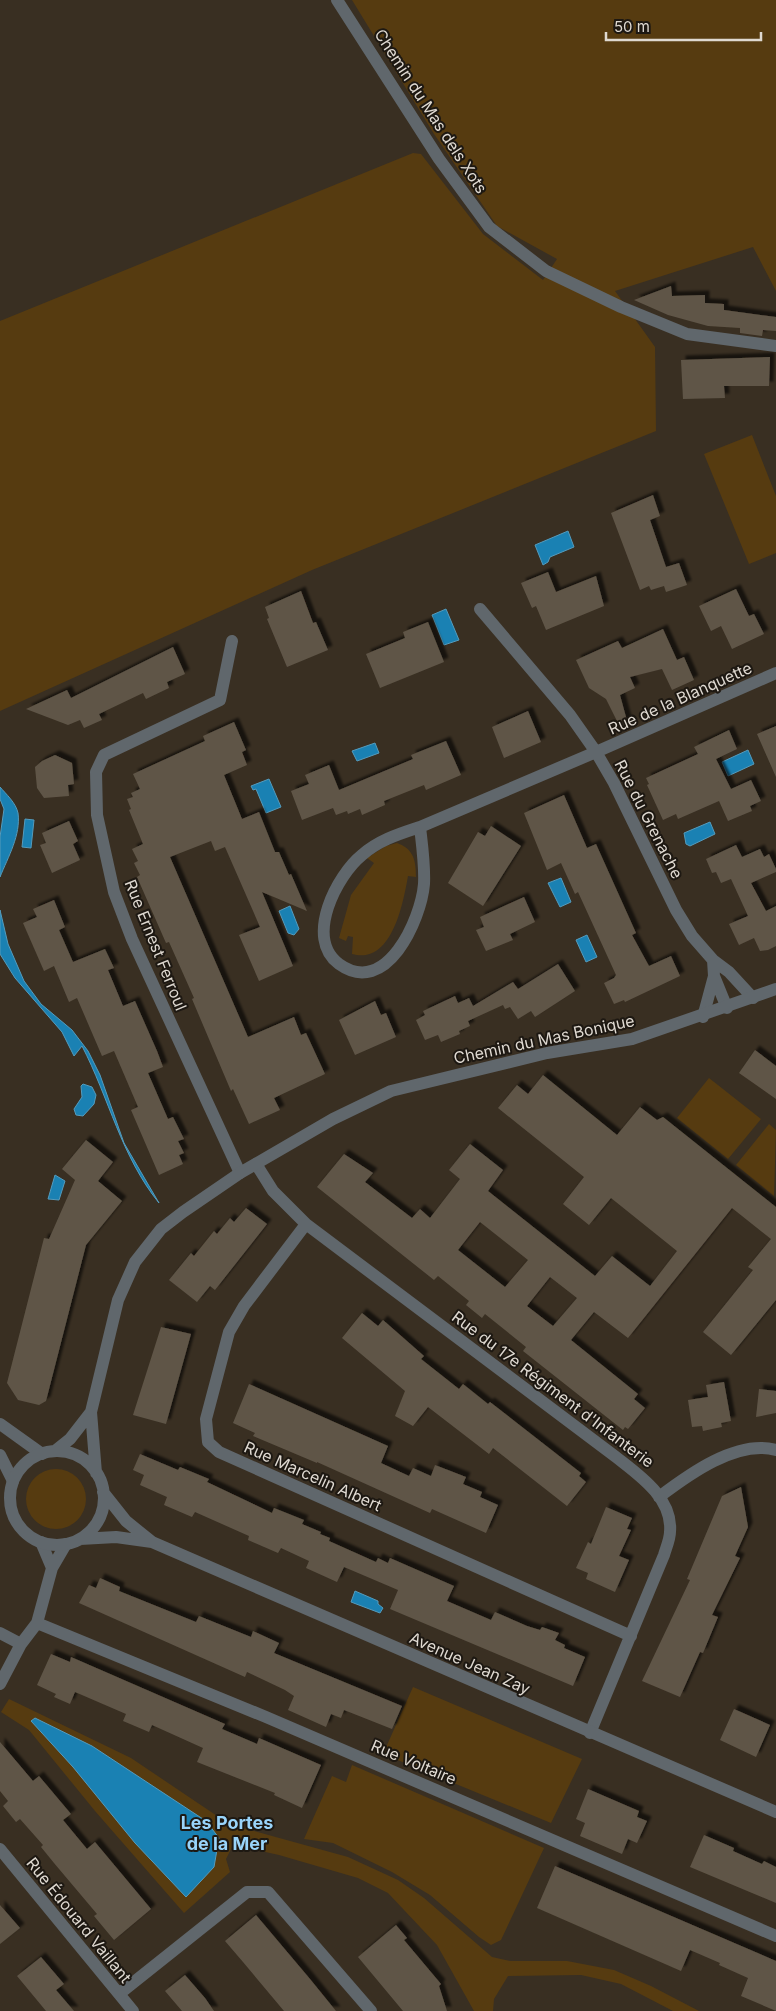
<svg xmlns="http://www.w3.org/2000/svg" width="776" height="2011" font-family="Inter,sans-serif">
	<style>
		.green { fill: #563b10 }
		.water { fill: #1a81b3; stroke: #559bbc }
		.building { fill: #5f5547; fill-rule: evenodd; filter: url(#shadow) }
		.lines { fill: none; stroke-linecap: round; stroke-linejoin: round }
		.minor { stroke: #60676c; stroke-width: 12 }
		.tertiary { stroke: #60676c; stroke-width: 12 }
		.labels { text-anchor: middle; stroke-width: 4; stroke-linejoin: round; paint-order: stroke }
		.street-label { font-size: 16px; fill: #dfd9d1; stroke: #1d1812 }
		.neighbourhood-label { font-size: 18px; font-weight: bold; fill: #99d4fa; stroke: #1d1812 }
	</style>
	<defs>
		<filter id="shadow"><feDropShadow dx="4.5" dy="-4.5" stdDeviation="1" flood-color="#0009"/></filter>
	</defs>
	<rect width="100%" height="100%" fill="#392f22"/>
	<path class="green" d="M352,0h424v291l-23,-44 -138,44 40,56 1,84 -344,139 -312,141v-390l413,-168 8,1 62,80 60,46 14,-21 -60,-33 -63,-92z
		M752,435l24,61v57l-27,11 -45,-110z
		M397,843c17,6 19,18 19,34l-8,-1c-5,28 -16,89 -56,78l1,-17 -5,-1 -2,5 -7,-3 12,-43 23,-32 -7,-5 19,-12z
		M709,1078l52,41 -33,40 -51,-41z
		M769,1124l7,6 -2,66 -38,-31z
		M26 1499a30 30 0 1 1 60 0a30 30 0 1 1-60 0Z
		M413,1687l169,72 -31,64 -168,-69z
		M9,1699l122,59 98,66 119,33 50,23 26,18 68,59 18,4h57l47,9 37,16 48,25h-26l-52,-27 -40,-9 -73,1 -14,23 -1,12h-19l-37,-66 -49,-52 -30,-15 -79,-23 -46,-10 -7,14 4,13 -46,41 -89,-102 -66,-81 -28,-18z
		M352,1765l192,83 -43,92 -10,5 -12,-8 -49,-42 -38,-23 -59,-29 -29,-4 28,-63 14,6z"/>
	<path class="water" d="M568,531l6,16 -24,10 -2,5 -5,3 -8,-20z
		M446,609l13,31 -15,5 -12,-30z
		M375,743l4,10 -22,8 -5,-10z
		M748,750l6,14 -26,12 -6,-14z
		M269,779l12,28 -15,6 -10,-24 -3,1 -2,-4z
		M0,787c6,7 16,16 18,26 3,22 -10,44 -18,64v-40l4,-28 -4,-10z
		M25,819l9,1 -3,28 -9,-1z
		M710,822l5,12 -25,12 -4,-2 -2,-11z
		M561,878l10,24 -11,5 -12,-24z
		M290,906l9,23 -5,6 -6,-2 -9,-22z
		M0,910l8,34 16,37 17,23 31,26 16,21 12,24 24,68 35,60c-38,-47 -50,-105 -77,-157l-8,10 -12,-24 -47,-54 -15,-24z
		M587,935l10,22 -11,5 -10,-22z
		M83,1084l9,3 4,8 -2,9 -11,12 -7,-1 -2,-6 8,-12 -1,-11z
		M55,1175l10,6 -6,19 -11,-1z
		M355,1591l23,10v3l5,4 -3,5 -29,-11z
		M35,1718l57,28 114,75 13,17 -5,29 -28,30 -51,-54 -62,-76 -42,-46z"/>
	<path class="building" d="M671,286l1,10 33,-1v8l19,1v6l52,7v14l-13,-1 -1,6 -22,-3v-5l-32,-2 -40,-11 -34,-15z
		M770,357l-1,29h-45l1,12 -42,1 -2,-39z
		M653,495l7,21 -10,4 16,47 13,-4 8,22 -21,7 -2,-6 -13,4 -2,-4 -9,4 -29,-77z
		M548,572l8,20 40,-16 8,30 -58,24 -10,-24 -4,2 -11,-25z
		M736,589l13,27 5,-2 10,20 -32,15 -11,-23 -10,5 -12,-25z
		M301,591l12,32 3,-1 12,28 -41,17 -20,-48 2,-1 -4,-11z
		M428,622l16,40 -64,26 -14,-34 39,-16 -2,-6z
		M663,629l14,31 7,-3 10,23 -22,10 -10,-21 -32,8 5,11 -15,7 9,33 -7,3 -16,-32 -17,-11 -13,-28 42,-19 4,7z
		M173,647l12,27 -18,8 2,6 -23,11 -3,-6 -44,21 3,6 -18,8 -4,-8 -12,5 -42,-16 41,-19 4,8z
		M528,711l13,31 -37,16 -12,-31z
		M234,722l12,28 -4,2 5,13 -23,10 18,44 17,-7 16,40h4l10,23 2,-1 16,37 -45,-19 31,74 -34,15 -20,-46 21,-8 -35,-80 -10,4 -4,-10 -41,16 78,180 46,-20 7,18 5,-2 19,41 -51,24 6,12 -31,14 -16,-35 -2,2 -39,-92 2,-1 -25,-56 -3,1 -29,-66 3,-2 -6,-12 4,-2 -6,-12 11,-5 -14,-34 2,-1 -4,-10 6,-2 -2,-4 9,-4 -7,-15 72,-33 -2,-5z
		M776,726v51l-19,-43z
		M729,730l8,19 -21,10 15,30 20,-9 10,21 -11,5 2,5 -24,10 -9,-20 -41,18 -2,-5 -13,6 -16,-35 2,-1 -3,-6 52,-24 -4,-7z
		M446,741l15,34 -35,15 -2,-5 -40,16 1,4 -23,10 -2,-6 -12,5 -1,-3 -11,4 -3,-7 -31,12 -11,-29 18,-7 -4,-9 24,-10 10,25 74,-31 -2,-4z
		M55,755l17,8 2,21 -6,1 1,11 -25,2 -7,-10 -2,-21 7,-6z
		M564,795l23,53 9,-4 40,89 -4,2 17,31 22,-10 9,20 -55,26 -1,-2 -10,4 -10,-21 10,-5 2,-3 -38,-83 -3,2 -14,-31 -14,7 -23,-57z
		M69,821l9,20 -5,3 7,16 -28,13 -12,-28 6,-2 -4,-10z
		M491,826l30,20 -38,60 -35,-23 30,-51 7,4z
		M736,845l6,12 18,-8 4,8 5,-3 7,15v3l-25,11 15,28 10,-5v40l-8,4 -8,1 -6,-13 -15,7 -10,-21 19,-8 -17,-37 -10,4 -5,-11 -4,1 -6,-14z
		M524,897l11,25 -25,12 3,6 -27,11 -10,-21 8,-3 -4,-10z
		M54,900l11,27 -6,3 14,32 32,-13 9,19 -6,2 15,36 12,-5 22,50 6,16 -15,6 20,46 5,-2 11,22 -6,2 6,12 -5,2 4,9 -24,11 -28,-65 7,-3 -24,-56 -12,5 -25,-58 -8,4 -15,-36 -10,5 -21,-48 14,-6 -4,-8z
		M558,964l17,27 -40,26 -4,-6 -13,8 -8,-12 -5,2 -2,-4 -35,16 2,5 -11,5 1,3 -19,8 -3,-7 -13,5 -9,-20 9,-5 -2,-4 32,-15 3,7 11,-5 4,8 40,-24 5,7z
		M375,1001l6,14 5,-2 10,24 -41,18 -16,-35z
		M755,1050l21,16v33l-37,-26z
		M543,1075l74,60 23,-28 17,13 6,-3 113,90v93l-45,55 -28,-23 50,-62 -5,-3 23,-28 -39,-31 -104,130 -34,-26 -23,28 67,54 -4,5 11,9 -17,21 -3,-2 -2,3 -100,-79 3,-4 -41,-33 -3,4 -16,-13 3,-4 -31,-25 -4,4 -117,-93 27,-33 29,19 -8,9 47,36 8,-9 10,9 30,-39 -11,-9 21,-26 33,26 -15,21 107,85 17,-20 38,30 27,-35 -66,-53 -22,27 -26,-21 21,-27 -86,-69 19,-23 11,9zM480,1222l48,38 -23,27 -47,-37zM550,1277l27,21 -24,28 -26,-20z
		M86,1140l27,22 -15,19 24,20 -36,44 -40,156 -7,4 -21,-5 -11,-17 37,-145 5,1 26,-59 -13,-11z
		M246,1208l21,16 -52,66 -5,-4 -13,16 -28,-22 22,-27 3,3 20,-25 3,3 13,-16 4,4z
		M362,1313l16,13 5,-6 41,36 -3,3 38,30 4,-5 25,20 2,-2 91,71 -2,3 7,6 -19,24 -74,-58 -4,6 -61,-47 -15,19 -18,-10 10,-25 -63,-53z
		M161,1327l30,7 -25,90 -33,-9z
		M724,1382l7,39 -10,2 1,4 -10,2 -9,2 -1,-5 -10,1 -4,-27 20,-3 -2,-12z
		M249,1384l139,62 -7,17 28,13 4,-8 18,8 4,-11 31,12 -3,7 19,8 -2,5 18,8 -12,28 -54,-24 -2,4 -113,-51v1l-64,-27 2,-3 -22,-10z
		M759,1389l17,2v22l-20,4z
		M140,1454l38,16 2,-3 29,12 -2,3 65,31 2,-5 30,12 -2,4 19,8 -1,2 10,4 -1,3 47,21 2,-4 10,5 2,-5 64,28 -7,15 44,19 4,-8 32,14 13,4 2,-3 17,6 -4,7 10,5 -1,3 21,9 -12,29 -183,-77 8,-19 -54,-23 -7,15 -31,-14 3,-7 -28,-13 -3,5 -30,-13 1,-4 -54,-24 -3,5 -28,-12 3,-8 -27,-12 4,-10 -11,-5z
		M741,1487l7,40 -13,29 5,2 -28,57 6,2 -15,36 -3,-1 -20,45 -38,-16 48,-101 -3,-1 35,-83z
		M606,1507l26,11 -5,11 4,1 -12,26 10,4 -14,32 -29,-13 2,-6 -12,-5 12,-26 3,2z
		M100,1578l20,9 -1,4 77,31 3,-6 52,21 2,-6 26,12 -5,10 128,53 -10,23 -48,-19 -3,8 -10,-4 -5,13 -38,-17 6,-14 -9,-6 -38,-18 -2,5 -166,-74 10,-18 7,3z
		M51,1654l19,8 1,-5 154,67 -3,5 35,15 2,-6 62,27 -19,43 -28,-13 1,-2 -78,-31 6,-14 -51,-23 -3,7 -26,-11 3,-7 -51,-22 -5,12 -16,-7 2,-3 -19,-9z
		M734,1709l36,16 -14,32 -36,-17z
		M0,1742l33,39 6,-5 32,38 -8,6 24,29 8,-7 56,67 -37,31 -20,-24 3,-2 -43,-51 -13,-16 2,-2 -23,-26 -4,3 -13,-16 5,-5 -8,-10z
		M588,1789l51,22 -2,6 10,4 -10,22 -9,-4 -6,15 -42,-18 5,-13 -9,-4z
		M704,1835l30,13 -1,3 29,13 2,-3 12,6v36l-86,-36z
		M555,1866l221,95v50l-35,-15 7,-18 -29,-13 1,-2 -30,-13 -9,21 -144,-63z
		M0,1905l20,23 -20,16z
		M256,1915l54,64 26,32h-52l-41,-49 -18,-21z
		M396,1925l11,13 -3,2 37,44 -2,2 8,25h-44l-45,-54z
		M41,1957l23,27 -8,6 18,21h-28l-29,-35z
		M185,1975l20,23 9,13h-32l-17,-20z"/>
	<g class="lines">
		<path class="minor" d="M337,0l102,159 50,68 57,44 75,36 66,27 89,12
			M480,609l90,106 26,37 180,-79
			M232,641l-12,59 -116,55 -8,17 1,43 17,77 18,47 108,234
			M420,827c-21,7 -41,13 -58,28 -25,20 -58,83 -23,109 47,34 82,-44 85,-80 1,-19 -2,-39 -4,-57l176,-75 18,31 62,127 16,26 21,24 16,12 24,26
			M713,960l1,16 13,32
			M703,1017l11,-41
			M256,1164l17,27 33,33 310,233c23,18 57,41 54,75 0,7 -4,16 -6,23l-74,178
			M306,1224l-62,82 -15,26 -23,87 2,23 11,10 412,184
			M0,1424l42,30
			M0,1455l13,26
			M659,1497c29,-22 78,-58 117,-47
			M41,1542l11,26
			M37,1623l229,94 510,219
			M0,1633l21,11
			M0,1684l21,-40 16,-21 15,-55 14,-24
			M0,1849l133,162
			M119,1994l128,-102h21l103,119"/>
		<path class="tertiary" d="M55,1451l15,-12 21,-27
			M10 1498a47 47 0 1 1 94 0a47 47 0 1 1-94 0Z
			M96,1473l-5,-61 27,-112 17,-38 26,-33 22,-17 57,-39 93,-54 58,-28 156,-38 85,-14 144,-50
			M103,1492l23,29 26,21 624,270
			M80,1539l36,-2 36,5"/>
	</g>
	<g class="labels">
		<g class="street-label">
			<text transform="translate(431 111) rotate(57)" y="6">Chemin du Mas dels Xots</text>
			<text transform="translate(680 698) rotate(-24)" y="6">Rue de la Blanquette</text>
			<text transform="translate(649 819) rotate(63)" y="6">Rue du Grenache</text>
			<text transform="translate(156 945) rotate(68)" y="6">Rue Ernest Ferroul</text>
			<text transform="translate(544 1039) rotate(-12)" y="6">Chemin du Mas Bonique</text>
			<text transform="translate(553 1389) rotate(37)" y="6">Rue du 17e Régiment d'Infanterie</text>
			<text transform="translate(313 1476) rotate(24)" y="6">Rue Marcelin Albert</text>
			<text transform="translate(470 1663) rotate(24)" y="6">Avenue Jean Zay</text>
			<text transform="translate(414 1762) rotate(23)" y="6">Rue Voltaire</text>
			<text transform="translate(79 1920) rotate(51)" y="6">Rue Édouard Vaillant</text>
		</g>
		<g class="neighbourhood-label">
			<text x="227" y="1829">Les Portes<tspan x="227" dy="21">de la Mer</tspan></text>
		</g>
	</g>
	<path d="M606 32v8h155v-8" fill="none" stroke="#dfd9d1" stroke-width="2.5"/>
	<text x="614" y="32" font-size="15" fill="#dfd9d1" stroke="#1d1812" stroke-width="4" paint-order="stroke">50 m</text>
</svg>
